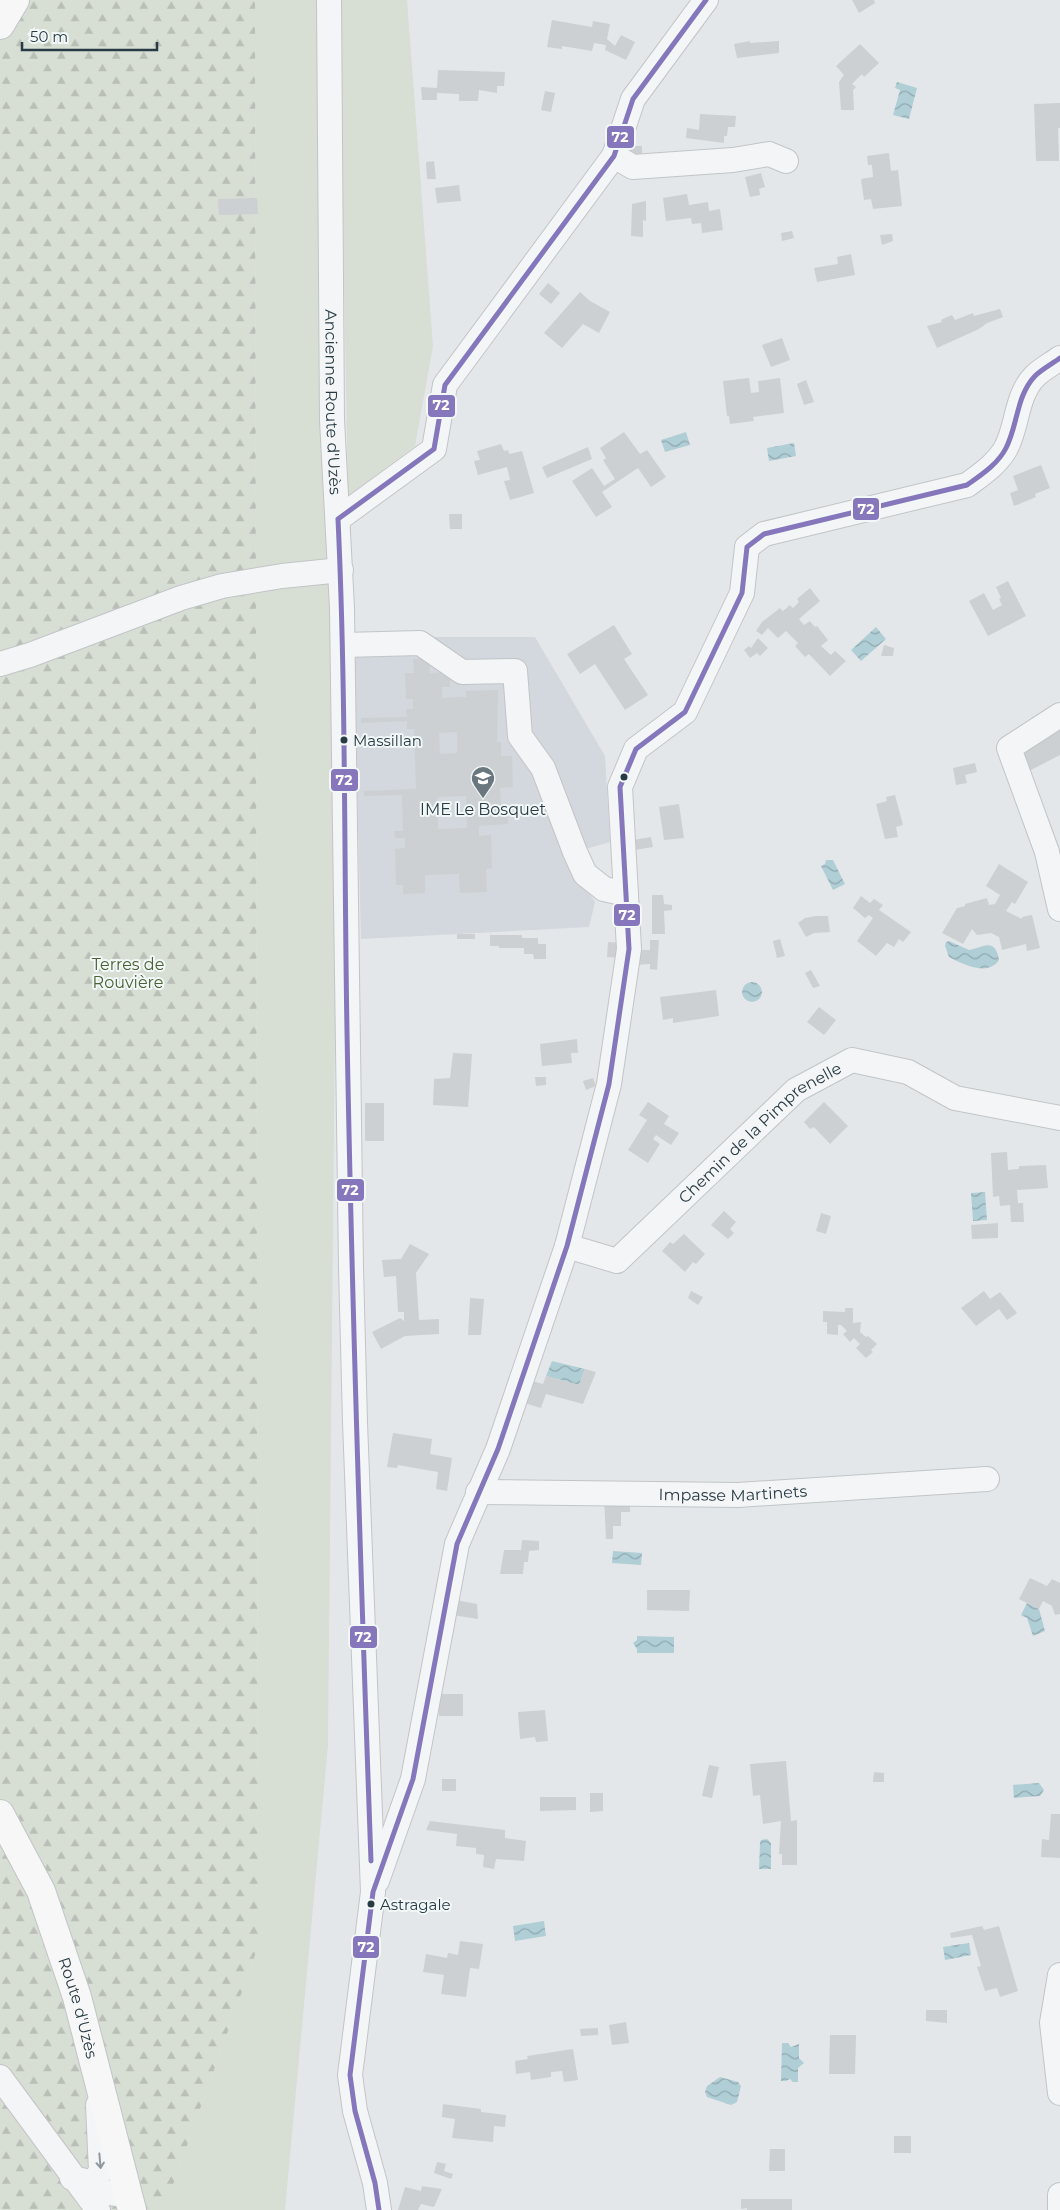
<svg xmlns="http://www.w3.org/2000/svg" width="1060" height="2210" font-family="Montserrat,sans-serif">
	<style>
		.built { fill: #d2d8dd }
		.grass { fill: #d7ded4 }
		.forest { fill: url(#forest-firs) }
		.water { fill: url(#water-waves) }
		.building { fill: #ccd0d2; fill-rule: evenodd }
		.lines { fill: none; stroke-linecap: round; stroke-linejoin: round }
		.minor-casing { stroke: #c2c5c7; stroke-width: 26 }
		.major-casing { stroke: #c0c5c7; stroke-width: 30 }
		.minor { stroke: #f3f5f6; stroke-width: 24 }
		.major { stroke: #f7f7f7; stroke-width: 28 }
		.bus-1-casing { stroke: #f2f7f8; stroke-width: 9 }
		.bus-1 { stroke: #8677bc; stroke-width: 5 }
		.oneway { stroke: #8e989e }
		.bus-dot { fill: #283b45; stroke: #f2f7f8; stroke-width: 2 }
		.labels { text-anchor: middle; stroke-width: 4; stroke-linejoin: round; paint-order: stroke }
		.bus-label { font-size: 15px; fill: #283b45; stroke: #f2f7f8; text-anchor: start }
		.street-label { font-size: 16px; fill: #283b45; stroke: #f2f7f8 }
		.poi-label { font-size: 16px; fill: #283b45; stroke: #f2f7f8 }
		.park-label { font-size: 16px; fill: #4a6234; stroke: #f2f7f8 }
		.line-badge { stroke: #f2f7f8; stroke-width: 2 }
		.badge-label { font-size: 14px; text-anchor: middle; font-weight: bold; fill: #fff }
	</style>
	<defs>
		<pattern id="forest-firs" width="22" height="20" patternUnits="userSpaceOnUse" patternTransform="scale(1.25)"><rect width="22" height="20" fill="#d7ded4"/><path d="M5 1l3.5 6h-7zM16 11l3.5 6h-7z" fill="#b9bfb7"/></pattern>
		<pattern id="water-waves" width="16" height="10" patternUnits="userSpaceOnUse" patternTransform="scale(1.25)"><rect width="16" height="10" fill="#b0ced6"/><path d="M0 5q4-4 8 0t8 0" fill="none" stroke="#8fa8af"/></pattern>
	</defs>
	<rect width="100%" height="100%" fill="#e4e7e9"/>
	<path class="built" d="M353,637h182l70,119 5,86 -45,13 30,47 -6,25 -228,12z"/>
	<path class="grass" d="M255,0h72l8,1025 -7,720 -43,465h-121l94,-263z
		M339,0h68l26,346 -18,100 -67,50z"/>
	<path class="forest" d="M0,0h255l3,1947 -94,263h-164z"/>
	<path class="water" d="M897,82l20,6 -8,31 -16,-4 7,-25 -5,-2z
		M686,432l4,13 -25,7 -4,-12z
		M794,443l2,13 -27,5 -2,-13z
		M876,627l10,12 -25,22 -10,-11z
		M826,860h7l12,24 -12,6 -12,-24 4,-2z
		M949,941l20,9c13,-2 26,-14 30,10 -11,17 -37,4 -50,-3l-4,-11 1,-4z
		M742 992a10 10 0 1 1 20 0a10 10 0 1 1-20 0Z
		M985,1192l2,28 -14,1 -2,-28z
		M552,1361l33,8 -6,16 -33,-9z
		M613,1551l29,2 -1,12 -29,-2z
		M1027,1603l12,6 6,22 -12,5 -6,-18 -6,-3z
		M637,1636l37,1v16h-37v-4l-4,-6 4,-3z
		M1039,1783l5,7 -4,6 -26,2 -1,-13z
		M767,1839l4,4v26h-12l1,-26 1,-3z
		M544,1921l2,15 -31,5 -2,-15z
		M969,1943l2,12 -26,5 -2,-13z
		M782,2043h6l3,4 8,-3v14l5,5 -6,5v14h-5l-3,-3 -4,2h-5z
		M720,2077l18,5 3,4 -4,16 -6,3 -24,-8 -2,-5 2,-6z"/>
	<path class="building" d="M852,0h22l1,3 -16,10z
		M552,20l40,7 1,-6 17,3 -3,15 8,7 6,-11 14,7 -9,18 -21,-10 1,-5 -12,-2 -2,8 -30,-5v3l-15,-2z
		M750,41v2l29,-2v12l-42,5 -3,-14z
		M860,44l19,19 -15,14 -2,-3 -10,10 4,3 -3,3 1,20h-13l-2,-28 5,-7 -8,-9z
		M438,70l67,2 -1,14h-7v7l-18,-3 -1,11h-19v-7l-22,-1v7h-15l-1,-13 16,1z
		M545,91l10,2 -4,19 -10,-2z
		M1060,103v25h-2l1,33h-23l-2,-57z
		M700,114l36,2 -1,11h-7l-1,9h-3v7l-38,-5 1,-10 12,2z
		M630,146h12v9l-12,-1z
		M889,153l2,18 7,-1 4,36 -29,3 -2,-10 -7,1 -3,-21 12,-2 -1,-12h-4l-1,-9z
		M434,161l2,18h-9l-1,-17z
		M761,173l4,14 -6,2 1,6 -10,2 -5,-20z
		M459,185l2,16 -24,2 -2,-15z
		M687,194l2,11 19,-3 1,9 11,-2 3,21 -21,3 -1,-10 -9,1 -1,-6 -25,3 -3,-23z
		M257,198l1,16 -39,1 -1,-16z
		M646,201v20l-3,-1v17l-12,-1 1,-32z
		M792,231l2,7 -12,3 -1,-8z
		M892,234l1,7 -11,4 -2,-10z
		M851,254l4,21 -38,7 -3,-14 24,-4 -1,-7z
		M548,283l12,10 -9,11 -12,-10z
		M580,292l10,9 20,11 -11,21 -16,-9 -21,24 -18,-15z
		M1000,309l3,8 -16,6 -8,6 -42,19 -10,-22 15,-4 -1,-2 11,-5 3,5 18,-7 1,3z
		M782,338l8,22 -19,7 -9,-22z
		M749,378l2,15 8,-1 -1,-11 22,-3 4,35 -31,4 1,4 -24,3 -1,-8h-2l-4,-35z
		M806,380l8,22 -10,3 -7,-21z
		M624,432l16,22 7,-4 19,27 -15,10 -13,-19 -36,24 10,15 -16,10 -24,-36 20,-13 12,18 11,-7 -12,-19 3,-2 -6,-10z
		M501,444l3,7 4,-1 1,4 13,-3 12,42 -24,7 -6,-19 6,-1 -3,-13 -29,8 -4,-14 6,-1 -3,-9z
		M588,447l4,12 -45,19 -5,-11z
		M1041,465l9,23 -15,6 1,3 -22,9 -4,-13 8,-3 -5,-14z
		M449,514h13v15h-12z
		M1008,581l18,35 -38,20 -19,-35 15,-8 9,17 9,-5 -3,-6 2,-1 -5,-11z
		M810,588l10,13 -21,18 5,6 6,-4 5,6 2,-1 11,14 -7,6 10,9 4,-4 11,10 -16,15 -21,-22 -4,3 -10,-11 3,-3 -12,-12 -8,7 -10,-10 -6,7 -6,-4 6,-9 18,-14 3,3 7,-6 3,3 6,-6 -2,-3z
		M614,625l18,29 -8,5 24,36 -23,15 -30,-46 -15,10 -13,-20z
		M758,638l10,10 -8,8 -3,-3 -7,5 -6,-8 5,-4 2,2z
		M884,645l10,3 -1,8h-12z
		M429,658l1,15 20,-1v15h-8v11l24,-1v-6l32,-1 -1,52h4v14h11l1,31 -13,1 1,17h6l1,19 -29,2v10l12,-1 1,33 -6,1 1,23 -27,1 -1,-19 -34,1v18l-22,1v-9h-7l-1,-36 10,-1v-10h-10l-1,-7h9l-1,-36 -38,1v-5l52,-2 -2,-60h-7v-8l-46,2v-5l46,-1 -1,-8h7v-10h-7l-1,-26h9l-1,-14zM457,732v21l-17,1 -1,-21zM466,796l1,32 -29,1 -1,-32z
		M1060,725v30l-31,16 -14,-22z
		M975,763l2,9 -12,3 2,8 -11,2 -3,-17z
		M895,795l8,30 -7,2 2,10 -13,2 -9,-35 11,-3 -1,-4z
		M679,804l5,34 -20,2 -5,-33z
		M651,837l2,10 -18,3 -2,-10z
		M999,864l29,18 -13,22 -3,-2 -6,9 16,8v-2l10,-2 8,33 -13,3 -1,-7 -24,6 -3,-13 -8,-4 -14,2 -5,-6 -9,15 -21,-11 15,-25 8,-2v-2l22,-6 2,7 6,-1 5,-9 -14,-9z
		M652,895h11l1,9 8,1v5l-8,1 1,23h-13z
		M861,896l9,7 4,-4 9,6 -4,5 32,22 -8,10 -4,-3 -5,8 -7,-4 -11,13 -19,-15 16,-23 -4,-3 -4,3 -12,-10z
		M816,916h12l2,16 -16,1 -8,4 -8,-14 7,-5z
		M457,934h18v5h-18z
		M490,935h32v3h16v6h8v15h-12l-1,-5h-9v-6h-25v-2h-9z
		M780,939l5,17 -8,2 -4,-17z
		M650,940h9l-2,30 -7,-1v-5l-14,1v-15h14z
		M608,942l14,1v15l-15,-1z
		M811,970l9,16 -7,2 -8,-15z
		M716,990l3,26 -46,7v-5l-10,2 -3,-23z
		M819,1007l17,13 -12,15 -17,-13z
		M577,1039l1,14h-7l1,10 -30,3 -2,-22z
		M453,1053l19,1 -4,53 -35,-2 1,-26 16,-1z
		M535,1077h11v8l-10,1z
		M593,1078l3,8 -10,4 -3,-9z
		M648,1102l21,14 -5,8 15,9 -8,12 -15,-10 -3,4 7,5 -12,19 -20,-13 19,-30 -8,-5z
		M824,1102l24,24 -18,18 -16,-17 -4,2 -6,-7z
		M365,1103h19v38h-19z
		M1007,1152l1,18 11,-1v-3l27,-1 2,23 -31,2 1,13h5l1,19h-13l-1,-17 -10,1 -1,-10 -6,1 -2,-44z
		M724,1211l12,11 -6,7 4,4 -6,6 -17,-14z
		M821,1213l10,3 -5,18 -10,-3z
		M998,1223v15l-26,1 -1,-14z
		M684,1234l21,20 -9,10 -3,-2 -8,10 -23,-21 8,-9 3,2z
		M410,1244l19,10 -13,19 3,47 20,-1v15l-34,2 -24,13 -9,-17 28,-14 4,3v-9h-6l-2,-36 -12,1 -2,-17 19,-1z
		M691,1291l12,6 -5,8 -10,-7z
		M984,1291l6,8 10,-7 17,21 -10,7 -8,-11 -23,17 -15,-18z
		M470,1298l14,1 -3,36h-13z
		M845,1308h8v15l8,-1 -1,10 6,5 2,-1 9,8 -6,6 2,2 -7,6 -10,-10 4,-4 -6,-6 -4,4 -7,-8 4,-3 -6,-6h-3v10l-11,-1v-12h-4v-11l22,1z
		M585,1369l11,3 -13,32 -37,-10 -5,14 -20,-6 8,-22 14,4 3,-8 33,9z
		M393,1433l39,6 -2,15 22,4 -5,33 -11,-2 2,-17 -40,-7 -1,3 -10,-1z
		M604,1497h26v15h-9v14h-8v13h-7z
		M522,1540l17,1v9l-10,1 -1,11h-4l-1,12h-23l4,-24h17z
		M1030,1578l17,8 5,-7 8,4v31l-5,1 -3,-9 -9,-5 -4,8 -20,-10z
		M647,1590h43l-1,21 -42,-1z
		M455,1600l22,4 1,15 -25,-4z
		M439,1694h24v22h-24z
		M545,1710l3,31 -12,1 -1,-5 -15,2 -2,-27z
		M786,1761l5,60 6,-1v45h-15v-11h-3l2,-33 -18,3 -3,-29 -7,1 -3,-32z
		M709,1765l10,2 -7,31 -10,-2z
		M874,1772l10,1v9h-11z
		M442,1779h14v12h-14z
		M590,1793h13v18l-13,1z
		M540,1797h36v13l-36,1z
		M1051,1814h9v44l-19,-1 1,-18 7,1z
		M430,1821l75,9v8l21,3 -2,20 -28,-2 -2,10 -11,-2 1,-12 -8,-1v-6l-20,-2 1,-12 -31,-4z
		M982,1926l2,4 15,-4 19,65 -18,6 -3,-9 -12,3 -8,-24 4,-1 -9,-31 -21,3 -1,-5z
		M460,1941l23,3 -4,25 -9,-1 -4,29 -25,-3 3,-19 -21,-3 3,-18 21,4 1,-5 10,2z
		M926,2010h21v13l-21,-2z
		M626,2022l3,21 -17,2 -3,-20z
		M598,2028v7l-17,1 -1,-7z
		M830,2035h26l-1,39h-26z
		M573,2049l5,31 -14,2 -2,-11 -11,1v5l-20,3 -1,-8 -14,2 -1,-13 13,-2 -1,-3z
		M443,2104l38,5v3l25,3 -1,12 -11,-1 -1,16 -41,-4 3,-19 -13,-2z
		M894,2136h17v17h-17z
		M770,2149h15v22h-16z
		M437,2162l9,2 -2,7 9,3 -2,5 -17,-6z
		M422,2186l20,3 -8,18 -13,-3 -3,6h-20l7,-23 16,4z
		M741,2199h51v11h-45v-2l-6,1z"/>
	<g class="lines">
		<g class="minor-casing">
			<g id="minor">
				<path id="s1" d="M329,0l3,420 10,188 9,660 4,154 18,470 -23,183 5,36 20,72 4,27"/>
				<path d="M614,156l19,11 100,-7 36,-6 17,7"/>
				<path d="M338,519l96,-70 11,-64 169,-229 19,-57 73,-99"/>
				<path d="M343,645l77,-2 42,29 53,-1 5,65 23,32 32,84 10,22 19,15 22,5"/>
				<path d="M0,664l30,-9 151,-57 41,-12 60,-10 59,-6"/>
				<path d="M1060,715l-51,33 38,104 13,57"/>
				<path id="s2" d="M567,1246l50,15 179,-171 56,-30 56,12 47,26 105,20"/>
				<path id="s3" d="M478,1492l260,3 249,-16"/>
				<path d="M377,1881l36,-102 44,-235 41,-95 69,-203 42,-162 20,-135 -9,-162 16,-38 49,-37 57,-119 5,-46 17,-13 203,-49c15,-11 30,-21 39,-37 12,-23 10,-53 29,-72 7,-7 17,-12 25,-18"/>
				<path d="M1060,1975l-8,48 8,70"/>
				<path d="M0,2077l98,133"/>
				<path d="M72,2178l18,4 5,-2 6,-9 -3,-66"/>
				<path d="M78,2181c17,10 31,13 50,14"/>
				<path d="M1060,2210v-15"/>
			</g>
		</g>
		<g class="major-casing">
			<g id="major">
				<path d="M0,25l15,-25"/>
				<path id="s4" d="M0,1814l41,77 36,106 55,213"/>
			</g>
		</g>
		<use href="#minor" class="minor"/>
		<use href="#major" class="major"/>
		<g class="bus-1-casing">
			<path id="bus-1" d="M338,519c8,171 6,342 9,513 5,276 14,553 24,829
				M338,519l96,-70 11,-64 169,-229 19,-57 73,-99
				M379,2210l-4,-27 -20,-72 -5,-36 23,-183 40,-113 44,-235 41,-95 69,-203 42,-162 20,-135 -9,-162 16,-38 49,-37 57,-119 5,-46 17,-13 203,-49c14,-10 31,-21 39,-37 12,-23 10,-52 29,-72 7,-7 17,-12 25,-18"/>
		</g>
		<use href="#bus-1" class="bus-1"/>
	</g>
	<defs><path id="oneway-shaft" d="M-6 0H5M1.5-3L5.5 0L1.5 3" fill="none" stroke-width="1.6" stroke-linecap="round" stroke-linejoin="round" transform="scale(1.25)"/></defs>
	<use class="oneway" href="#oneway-shaft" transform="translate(100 2161) rotate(85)"/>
	<defs>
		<g id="school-pin" transform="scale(1.25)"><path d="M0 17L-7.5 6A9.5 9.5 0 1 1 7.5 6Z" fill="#6a777e" stroke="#f2f7f8"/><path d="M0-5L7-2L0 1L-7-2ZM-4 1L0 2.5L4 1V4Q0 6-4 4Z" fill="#fff"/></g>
	</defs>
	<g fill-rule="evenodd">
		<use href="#school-pin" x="483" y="778"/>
	</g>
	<g class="bus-dot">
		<circle cx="344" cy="740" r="4.5"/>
		<circle cx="624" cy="777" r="4.5"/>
		<circle cx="371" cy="1904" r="4.5"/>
	</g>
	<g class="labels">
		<g class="bus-label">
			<text x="353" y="746">Massillan</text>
			<text x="380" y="1910">Astragale</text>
		</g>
		<g class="street-label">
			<text dy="6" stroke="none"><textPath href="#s1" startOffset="402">Ancienne Route d'Uzès</textPath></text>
			<text dy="6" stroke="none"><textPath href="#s2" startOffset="245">Chemin de la Pimprenelle</textPath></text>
			<text dy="6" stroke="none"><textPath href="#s3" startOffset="255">Impasse Martinets</textPath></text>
			<text dy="6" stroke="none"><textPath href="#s4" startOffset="210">Route d'Uzès</textPath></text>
		</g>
		<g class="poi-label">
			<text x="483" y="815">IME Le Bosquet</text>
		</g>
		<g class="park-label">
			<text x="128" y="970">Terres de<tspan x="128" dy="18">Rouvière</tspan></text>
		</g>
	</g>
	<g class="line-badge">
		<rect x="606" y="125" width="29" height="24" rx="5" fill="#8677bc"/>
		<rect x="427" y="394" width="29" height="24" rx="5" fill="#8677bc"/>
		<rect x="852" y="497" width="28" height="24" rx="5" fill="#8677bc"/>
		<rect x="330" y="768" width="29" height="24" rx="5" fill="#8677bc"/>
		<rect x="613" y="903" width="28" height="24" rx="5" fill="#8677bc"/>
		<rect x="336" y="1178" width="29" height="24" rx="5" fill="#8677bc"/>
		<rect x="349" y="1625" width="29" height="24" rx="5" fill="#8677bc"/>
		<rect x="352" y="1935" width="28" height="24" rx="5" fill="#8677bc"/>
	</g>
	<g class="badge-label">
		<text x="620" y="142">72</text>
		<text x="441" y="410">72</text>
		<text x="866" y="514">72</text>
		<text x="344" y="785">72</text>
		<text x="627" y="920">72</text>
		<text x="350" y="1195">72</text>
		<text x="363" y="1642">72</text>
		<text x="366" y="1952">72</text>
	</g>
	<path d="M22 42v8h135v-8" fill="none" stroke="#283b45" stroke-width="2.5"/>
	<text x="30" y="42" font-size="15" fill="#283b45" stroke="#f2f7f8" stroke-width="4" paint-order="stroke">50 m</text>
</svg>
